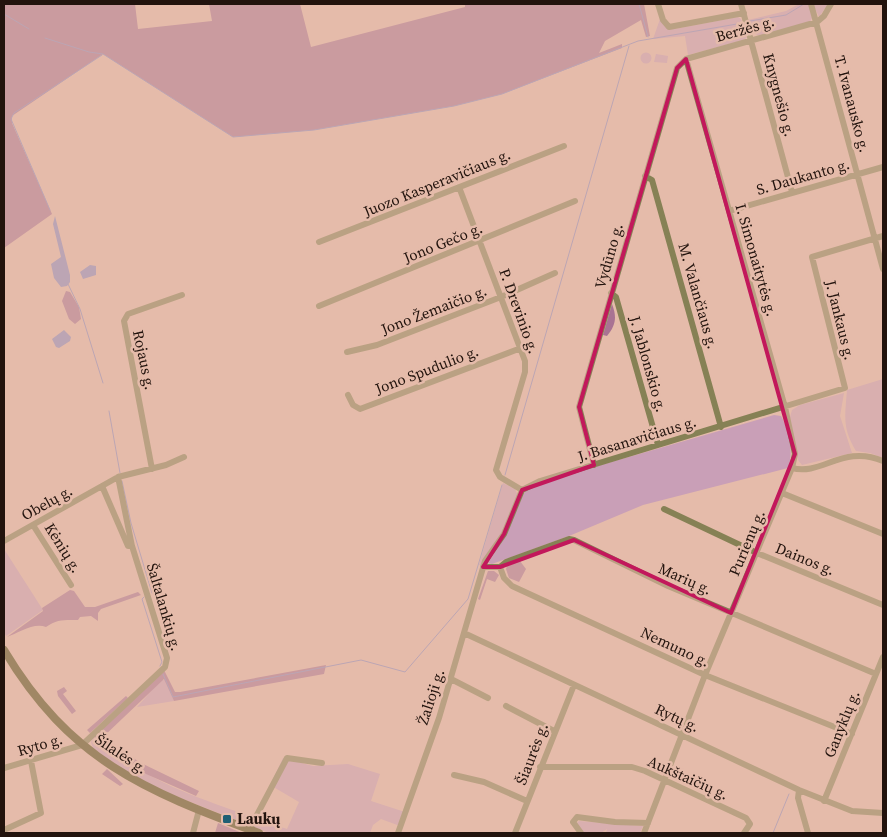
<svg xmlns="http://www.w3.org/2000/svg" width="887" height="837" font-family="'Source Serif 4',serif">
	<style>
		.green { fill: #c99fb7 }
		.forest { fill: #a97393 }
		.water { fill: #898ac0 }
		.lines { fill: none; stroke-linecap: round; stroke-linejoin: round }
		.stream { stroke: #898ac0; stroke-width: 1 }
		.minor { stroke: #868155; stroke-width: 6 }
		.major { stroke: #4d4813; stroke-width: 8 }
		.marked { fill: none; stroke: #c2185b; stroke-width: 4; stroke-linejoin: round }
		.poi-dot { fill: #1e5f74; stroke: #e5bbaa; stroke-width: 2 }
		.labels { text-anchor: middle; stroke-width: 5; stroke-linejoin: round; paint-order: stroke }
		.street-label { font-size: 15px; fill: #22130d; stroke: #e5bbaa }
		.poi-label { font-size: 15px; font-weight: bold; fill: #22130d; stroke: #e5bbaa; text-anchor: start }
	</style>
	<rect width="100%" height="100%" fill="#e5bbaa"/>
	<path class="green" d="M799,4h10l3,14 -2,4 -50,14 -10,-4 -2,-12 38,-9z
		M813,4h15l-9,13z
		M738,17l3,2 6,18 -3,3 -56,15 -3,-19 -32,3 7,-20 8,10h7z
		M640.5 58a5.5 5.5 0 1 1 11 0a5.5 5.5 0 1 1-11 0Z
		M656,54l12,2 -1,7 -13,-1z
		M883,379v79l-13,-5 -14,-2c-14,-23 -11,-35 -9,-61z
		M844,393l-4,23 12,37 -50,12 -4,-5 -8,-43 2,-7 8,-5z
		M774,415l7,1c8,14 13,37 7,52l-145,37 -74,31 -77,28 -4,-1 17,-27 19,-43 5,-5 20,-8z
		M503,483l12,6 3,7 -18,41 -19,28h-2z
		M4,549l39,61 -37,26 -2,-4z
		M161,680h4l9,21 -37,6z
		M94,737c53,49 127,68 193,92l12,-27 -29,-17 13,-27 30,8 35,-2 32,10 -9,27 34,11 -5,14 -19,-7 -8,6 -3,8h-101l-114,-45 -37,-21 -25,-19 -2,-6z
		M579,821l64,5 -3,7h-34l1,-4 -6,4h-17l-7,-10z"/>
	<path class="forest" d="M4,4h131l3,25 74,-8 -3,-17h91l11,43 154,-40v-3h179l6,32 -4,1 -5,-17 -36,21 -6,12 23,-9v4l-120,46 -48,12 -140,24 -81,7 -130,-83 -91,62v7l40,91 -48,34z
		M66,291l4,1 9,15 2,12 -6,5 -6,-5 -7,-18z
		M612,304c5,13 4,21 -5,32l-4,-1z
		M520,561l6,8 -7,13 -10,-4 -3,-9 1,-3z
		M488,571h6l5,4 -4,7 -8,-3 -7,21 -2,-1z
		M70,590l4,1 11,16h10l43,-15 3,3 -40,14 -3,4v8l-7,-5 -11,1 -2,3c-13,0 -21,-1 -32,7 -12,-5 -28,6 -39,10l36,-26 -1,-3z
		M326,665l-2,9 -150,27 -10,-22 -62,59 39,25 58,28 -3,5 -50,-22 -52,-37 70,-67 11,22h5z
		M64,687l3,4 -4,3 13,17 -4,3 -14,-18 -1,-5z
		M126,696l2,2 -38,35 -3,-3z
		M107,769l16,15 -3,2 -18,-12z
		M218,823l24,10h-27z"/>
	<path class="water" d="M55,216l15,59v7l-3,4 -6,1 -7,-9 -3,-14 10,-7 -8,-33z
		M90,265l6,1v9l-13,4 -3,-7z
		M64,330l7,7 -1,4 -11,7 -3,-1 -4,-8z"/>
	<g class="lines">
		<path class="stream" d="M639,4l9,33
			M4,14l25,15
			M750,21l36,-6 18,-11
			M45,38l44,14 14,2 130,83 81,-7 140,-24 48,-12 136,-53 99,-17
			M50,210l-39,-91 3,-6 88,-58
			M68,284l12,25 23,74
			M109,411l11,62
			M505,475l124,-429
			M122,481l9,42 21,70
			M144,597l-2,2 20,63 -2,4
			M163,674l10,23 188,-37 44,12 63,-73 34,-114
			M773,833l16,-39"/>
		<path class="minor" d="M658,4l5,16 6,7 75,-14
			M741,4l51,188
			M811,4l72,265
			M645,176l7,4 69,247
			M459,187l66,174v11l-29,98 4,7 22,13
			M729,211l154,-44
			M319,242l245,-96
			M611,293l5,4 42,148
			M319,306l256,-105
			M347,352l30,-7 124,-48 54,-24
			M348,395l5,10 7,4 161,-61
			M594,465l-15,-58 98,-339 9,-9 131,-37 7,-6 7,-12
			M792,468c30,8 51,-24 91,-7
			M152,469l-28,-148 4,-7 54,-19
			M102,486l26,60h3
			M782,493l101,41
			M664,509l93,44 126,52
			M33,525l38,60
			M4,541l114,-64
			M483,567h17l6,-5 63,-23 5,1 94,46 208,88
			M500,567l4,11 8,8 193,89 147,59
			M464,633l335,157 53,21 31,2
			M451,679l37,19
			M506,706l48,25
			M540,767h92l13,4 101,47 4,6 -6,9
			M4,768l78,-23 83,-78 2,-9 -35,-112 -14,-69 48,-12 18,-8
			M454,775l30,7 43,19
			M799,790l-1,8 10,35
			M824,801l59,-144
			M4,830l37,-17 -10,-52
			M249,830l38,-72 35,5
			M193,833l6,-23
			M398,833l41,-115 46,-157 19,-27 18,-44 18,-9 305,-93 -33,-131 71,-21
			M515,833l59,-148
			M581,833l-8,-11 4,-5 38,5 33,1
			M644,833l61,-158 87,-207 3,-14 -10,-47 -99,-348"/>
		<path class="major" d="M4,650c66,110 139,140 255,183"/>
	</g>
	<path d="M0 0H887V837H0ZM686,59l109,395 -64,159 -157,-73 -74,27h-17l21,-33 18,-44 72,-25 -15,-58 98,-339z" fill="#e5bbaa" fill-opacity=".55" fill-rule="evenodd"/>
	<path class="marked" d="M686,59l109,395 -64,159 -157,-73 -74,27h-17l21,-33 18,-44 72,-25 -15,-58 98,-339z"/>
	<rect class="poi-dot" x="222" y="814" width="10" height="10" rx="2.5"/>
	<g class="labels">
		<g class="street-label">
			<text transform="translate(745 29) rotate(-16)" y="5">Beržės g.</text>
			<text transform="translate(779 95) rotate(75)" y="5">Knygnešio g.</text>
			<text transform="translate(852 104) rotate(75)" y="5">T. Ivanausko g.</text>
			<text transform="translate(803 177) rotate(-16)" y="5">S. Daukanto g.</text>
			<text transform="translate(437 183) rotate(-22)" y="5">Juozo Kasperavičiaus g.</text>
			<text transform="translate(443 243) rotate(-22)" y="5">Jono Gečo g.</text>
			<text transform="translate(609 256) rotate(-74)" y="5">Vydūno g.</text>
			<text transform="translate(756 260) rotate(74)" y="5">I. Simonaitytės g.</text>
			<text transform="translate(698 296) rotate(74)" y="5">M. Valančiaus g.</text>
			<text transform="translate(434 310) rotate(-21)" y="5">Jono Žemaičio g.</text>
			<text transform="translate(519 311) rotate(70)" y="5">P. Drevinio g.</text>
			<text transform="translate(840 320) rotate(76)" y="5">J. Jankaus g.</text>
			<text transform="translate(144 360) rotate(78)" y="5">Rojaus g.</text>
			<text transform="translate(648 364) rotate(74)" y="5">J. Jablonskio g.</text>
			<text transform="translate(427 370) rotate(-21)" y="5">Jono Spudulio g.</text>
			<text transform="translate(637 439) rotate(-17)" y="5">J. Basanavičiaus g.</text>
			<text transform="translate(47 503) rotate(-29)" y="5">Obelų g.</text>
			<text transform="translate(747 543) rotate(-67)" y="5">Purienų g.</text>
			<text transform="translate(63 548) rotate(58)" y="5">Kėnių g.</text>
			<text transform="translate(805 559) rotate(22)" y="5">Dainos g.</text>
			<text transform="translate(685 579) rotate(24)" y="5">Marių g.</text>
			<text transform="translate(164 607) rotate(74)" y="5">Šaltalankių g.</text>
			<text transform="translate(675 647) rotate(25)" y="5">Nemuno g.</text>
			<text transform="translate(431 697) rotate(-72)" y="5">Žalioji g.</text>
			<text transform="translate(677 718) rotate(25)" y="5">Rytų g.</text>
			<text transform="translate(842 724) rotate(-68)" y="5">Ganyklų g.</text>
			<text transform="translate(40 745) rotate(-16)" y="5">Ryto g.</text>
			<text transform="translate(121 754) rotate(34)" y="5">Šilalės g.</text>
			<text transform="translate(532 754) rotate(-69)" y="5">Šiaurės g.</text>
			<text transform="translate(688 778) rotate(24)" y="5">Aukštaičių g.</text>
		</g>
		<g class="poi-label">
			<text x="237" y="824">Laukų</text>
		</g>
	</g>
	<rect width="887" height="837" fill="none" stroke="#22130d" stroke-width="10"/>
</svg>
